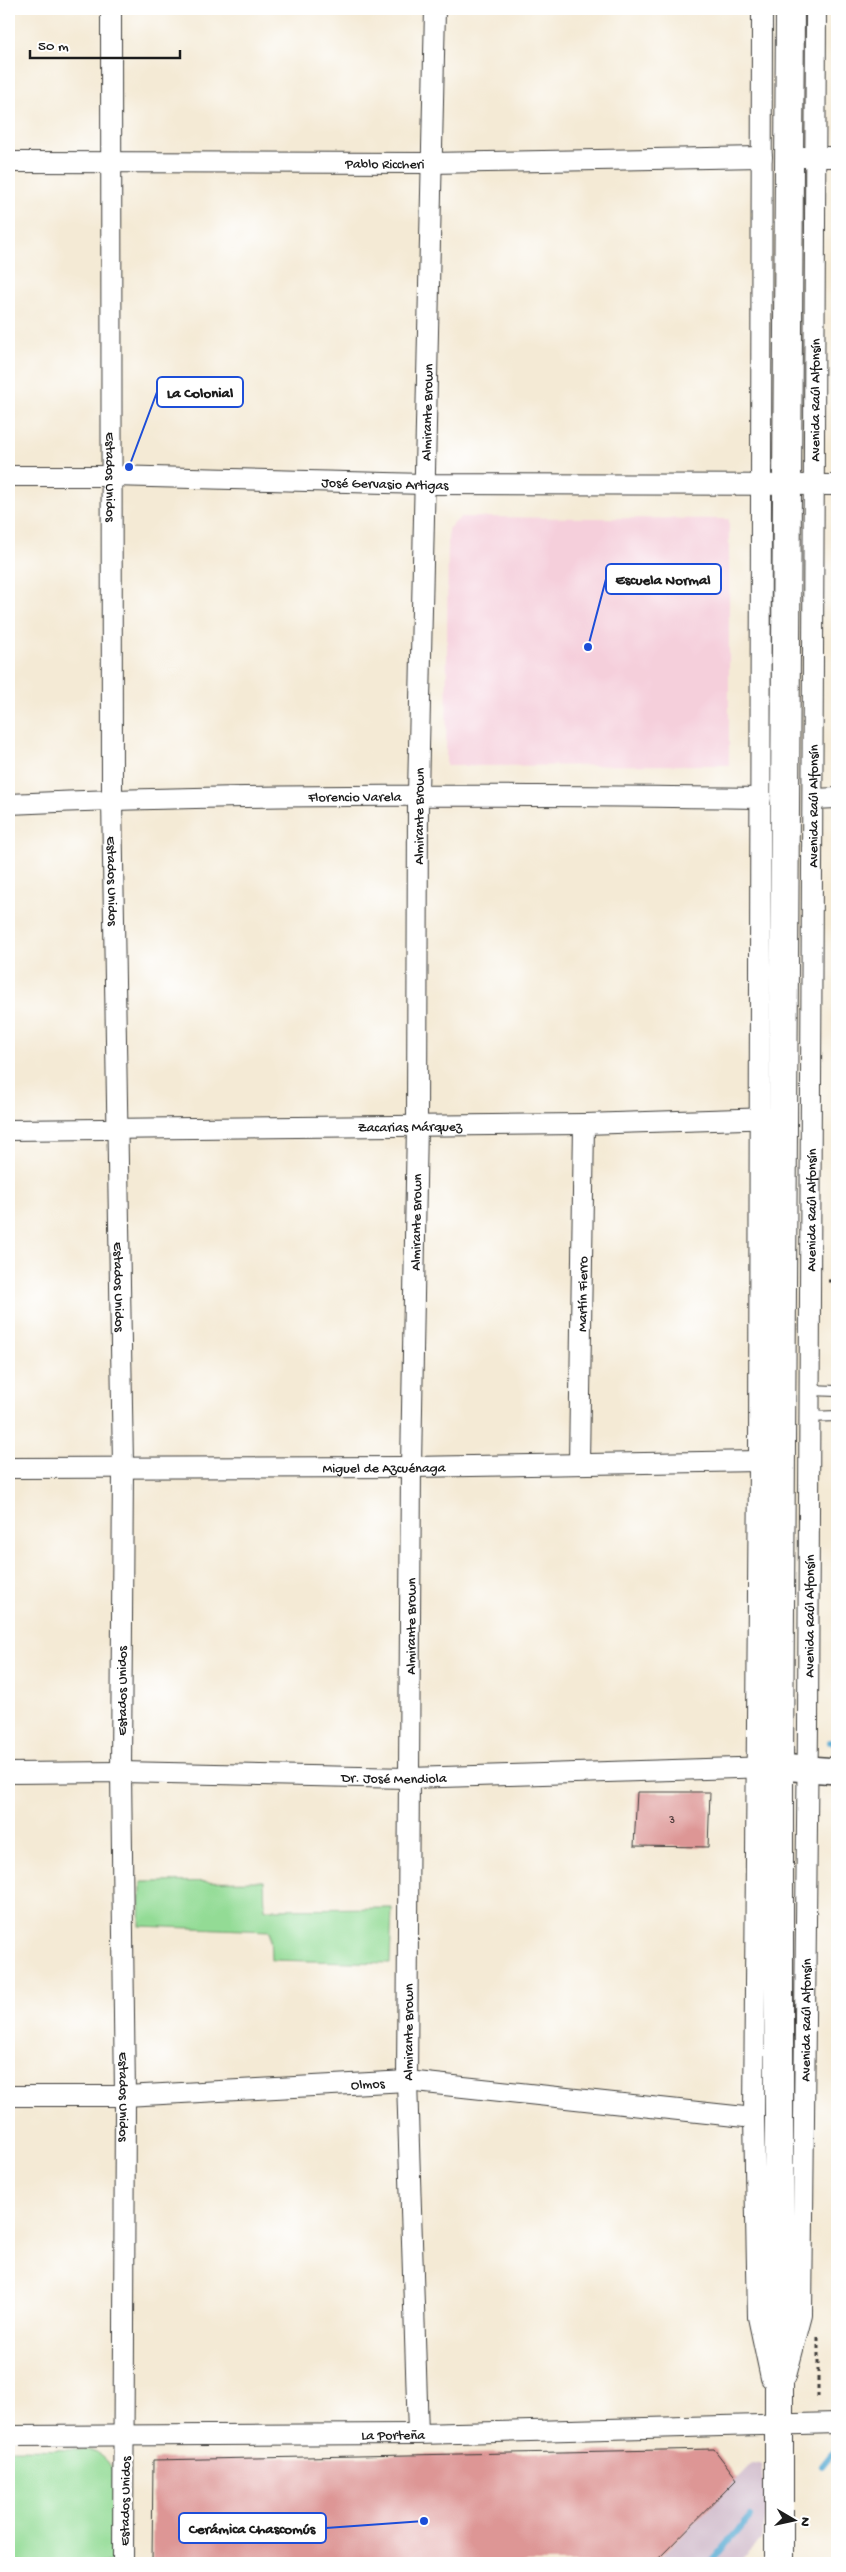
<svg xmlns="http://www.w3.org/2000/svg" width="846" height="2572" font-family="'Gochi Hand',sans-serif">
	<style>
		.built { fill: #f5cfdb }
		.industrial { fill: #d1bdcc }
		.green { fill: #93db95; stroke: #587c58 }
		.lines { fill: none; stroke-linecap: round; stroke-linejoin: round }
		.stream { stroke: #57aad2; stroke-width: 6 }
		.building { fill: #dd9695 }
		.service-casing { stroke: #3c3b38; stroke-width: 12 }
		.minor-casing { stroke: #3c3b38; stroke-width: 22 }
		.tertiary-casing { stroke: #3c3b38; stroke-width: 28 }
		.secondary-casing { stroke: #3c3b38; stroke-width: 30 }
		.path { stroke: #3c3b38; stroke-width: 3; stroke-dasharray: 4 4; stroke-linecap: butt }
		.service { stroke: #fff; stroke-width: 10 }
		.minor { stroke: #fff; stroke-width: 20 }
		.tertiary { stroke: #fff; stroke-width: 25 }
		.secondary { stroke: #fff; stroke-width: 28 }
		.labels { text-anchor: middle; stroke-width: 4.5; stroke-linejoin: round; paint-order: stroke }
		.number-label { font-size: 11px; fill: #4c3a3a }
		.street-label { font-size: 14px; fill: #1c1c1c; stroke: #fff }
		.leader { fill: none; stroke: #1d4ed8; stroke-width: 2 }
		.callout-dot { fill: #1d4ed8; stroke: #fff; stroke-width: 2 }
		.callout { fill: #fff; stroke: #1d4ed8; stroke-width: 2 }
		.callout-label { font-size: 15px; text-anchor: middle; font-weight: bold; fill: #1c1c1c }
	</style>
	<rect width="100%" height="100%" fill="#fff"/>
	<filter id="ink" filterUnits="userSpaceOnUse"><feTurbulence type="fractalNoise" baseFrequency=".02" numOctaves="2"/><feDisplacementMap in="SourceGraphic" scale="10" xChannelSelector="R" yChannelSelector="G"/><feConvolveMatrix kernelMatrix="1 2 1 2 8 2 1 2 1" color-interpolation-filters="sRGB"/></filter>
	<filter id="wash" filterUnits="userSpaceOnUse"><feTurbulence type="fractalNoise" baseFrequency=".0096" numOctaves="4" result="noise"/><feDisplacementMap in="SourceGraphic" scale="20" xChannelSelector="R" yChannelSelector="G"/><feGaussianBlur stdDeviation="1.12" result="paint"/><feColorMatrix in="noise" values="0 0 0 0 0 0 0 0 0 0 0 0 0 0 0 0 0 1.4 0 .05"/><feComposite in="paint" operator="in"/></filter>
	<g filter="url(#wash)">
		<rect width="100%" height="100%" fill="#f4ead5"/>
		<path class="built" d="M461,517l268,2v246l-283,1 2,-237z"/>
		<path class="industrial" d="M752,2463l9,1 6,49 -6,27 -23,23h-83z"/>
		<path class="green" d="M264,1881l1,28 127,-1 -2,55 -119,-3 -1,-29 -130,-5 1,-44z
			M9,2449l79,1c12,3 20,9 25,21v92h-104z"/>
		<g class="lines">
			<path class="stream" d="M830,1742h7
				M822,2465l15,-19
				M710,2563l41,-48"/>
		</g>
		<g id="blocks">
			<path class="building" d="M637,1792h73l-2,55 -74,-1z
				M714,2449l23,30 -83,84h-502l1,-103z"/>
		</g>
	</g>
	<g filter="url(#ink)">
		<use href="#blocks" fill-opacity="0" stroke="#3c3b38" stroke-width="1"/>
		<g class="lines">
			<g class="service-casing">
				<path id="service" d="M809,1390l28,1
					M809,1417l28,-1"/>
			</g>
			<g class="minor-casing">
				<g id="minor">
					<path id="s1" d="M111,9l1,790 11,667 -2,306 4,324 -2,467"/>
					<path d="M762,9l-3,1452 -5,657 4,199 13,61"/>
					<path d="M802,157h35"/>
					<path id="s2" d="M9,162l421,1 332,-6"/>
					<path id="s3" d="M9,476h102l314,8 412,1"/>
					<path d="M813,799l24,-1"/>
					<path id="s4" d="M9,804c251,-11 501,-9 752,-6"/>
					<path id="s5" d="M9,1130l575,-6 190,-6"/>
					<path id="s6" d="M579,1464l5,-340"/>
					<path id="s7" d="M9,1468l402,-1 348,-6"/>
					<path id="s8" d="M9,1773l112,-1 288,6 363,-11"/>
					<path id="s9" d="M9,2096h116l282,-15 347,37"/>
					<path id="s10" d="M786,2376l16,-61 6,-590 8,-1716"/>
					<path id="s11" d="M418,2434l-11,-353 4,-614 6,-343 1,-330 17,-785"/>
					<path id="s12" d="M9,2436l409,-2 419,-11"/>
				</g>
			</g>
			<g class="tertiary-casing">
				<path id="tertiary" d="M779,1767l58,4"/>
			</g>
			<g class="secondary-casing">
				<path id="secondary" d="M779,2563v-796l11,-1758"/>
			</g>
			<path class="path" d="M828,1281h9
				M818,2397v-60"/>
			<use href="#service" class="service"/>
			<use href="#minor" class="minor"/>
			<use href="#tertiary" class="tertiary"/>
			<use href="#secondary" class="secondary"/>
		</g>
	</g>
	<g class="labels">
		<g class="number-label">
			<text x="672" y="1823">3</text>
		</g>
		<g class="street-label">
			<text dy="5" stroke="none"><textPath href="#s2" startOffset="376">Pablo Riccheri</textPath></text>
			<text dy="5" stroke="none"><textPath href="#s10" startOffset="1978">Avenida Raúl Alfonsín</textPath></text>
			<text dy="5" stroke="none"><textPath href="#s11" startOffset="2022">Almirante Brown</textPath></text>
			<text dy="5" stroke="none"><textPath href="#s1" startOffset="468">Estados Unidos</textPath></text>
			<text dy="5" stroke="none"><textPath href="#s3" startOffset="376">José Gervasio Artigas</textPath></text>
			<text dy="5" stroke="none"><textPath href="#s4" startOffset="346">Florencio Varela</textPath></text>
			<text dy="5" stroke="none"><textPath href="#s10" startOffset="1572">Avenida Raúl Alfonsín</textPath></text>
			<text dy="5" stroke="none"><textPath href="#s11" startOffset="1618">Almirante Brown</textPath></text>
			<text dy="5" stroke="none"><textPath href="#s1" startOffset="872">Estados Unidos</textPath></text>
			<text dy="5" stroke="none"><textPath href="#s5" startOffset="401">Zacarias Márquez</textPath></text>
			<text dy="5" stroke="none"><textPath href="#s10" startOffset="1168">Avenida Raúl Alfonsín</textPath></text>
			<text dy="5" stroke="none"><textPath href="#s11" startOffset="1212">Almirante Brown</textPath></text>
			<text dy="5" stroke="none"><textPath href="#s1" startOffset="1278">Estados Unidos</textPath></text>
			<text dy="5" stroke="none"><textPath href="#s6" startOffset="170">Martín Fierro</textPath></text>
			<text dy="5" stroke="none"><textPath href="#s7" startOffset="375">Miguel de Azcuénaga</textPath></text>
			<text dy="5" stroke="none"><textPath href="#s10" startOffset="762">Avenida Raúl Alfonsín</textPath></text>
			<text dy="5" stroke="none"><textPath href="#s11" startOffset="808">Almirante Brown</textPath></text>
			<text transform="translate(121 1691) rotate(-90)" y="5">Estados Unidos</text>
			<text dy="5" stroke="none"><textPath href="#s8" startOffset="385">Dr. José Mendiola</textPath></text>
			<text dy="5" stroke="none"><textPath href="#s10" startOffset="358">Avenida Raúl Alfonsín</textPath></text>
			<text dy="5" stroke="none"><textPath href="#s11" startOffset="402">Almirante Brown</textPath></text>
			<text dy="5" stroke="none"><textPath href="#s9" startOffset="359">Olmos</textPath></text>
			<text dy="5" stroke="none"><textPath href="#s1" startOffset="2088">Estados Unidos</textPath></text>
			<text dy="5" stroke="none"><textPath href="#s12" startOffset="384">La Porteña</textPath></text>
			<text transform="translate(124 2501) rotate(-89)" y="5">Estados Unidos</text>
		</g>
	</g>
	<path class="leader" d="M129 467L157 392M588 647L606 579M424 2521L326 2528"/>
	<g class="callout-dot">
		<circle cx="129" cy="467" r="5"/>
		<circle cx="588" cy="647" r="5"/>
		<circle cx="424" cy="2521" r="5"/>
	</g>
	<g class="callout">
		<rect x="157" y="377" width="86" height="30" rx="5"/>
		<rect x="606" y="564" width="115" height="30" rx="5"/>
		<rect x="179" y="2513" width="147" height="30" rx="5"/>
	</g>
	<g class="callout-label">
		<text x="200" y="397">La Colonial</text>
		<text x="663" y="584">Escuela Normal</text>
		<text x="252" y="2533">Cerámica Chascomús</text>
	</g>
	<rect width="846" height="2572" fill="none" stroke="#fff" stroke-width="30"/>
	<g transform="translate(794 2520) rotate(99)" stroke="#ffffff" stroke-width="4" paint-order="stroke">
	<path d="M0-4L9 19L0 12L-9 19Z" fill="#1c1c1c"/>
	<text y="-8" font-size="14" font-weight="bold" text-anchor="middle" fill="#1c1c1c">N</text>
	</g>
	<path d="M30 50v8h150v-8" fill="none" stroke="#1c1c1c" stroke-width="2.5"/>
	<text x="38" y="50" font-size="15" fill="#1c1c1c" stroke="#ffffff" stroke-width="4" paint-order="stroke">50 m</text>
</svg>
